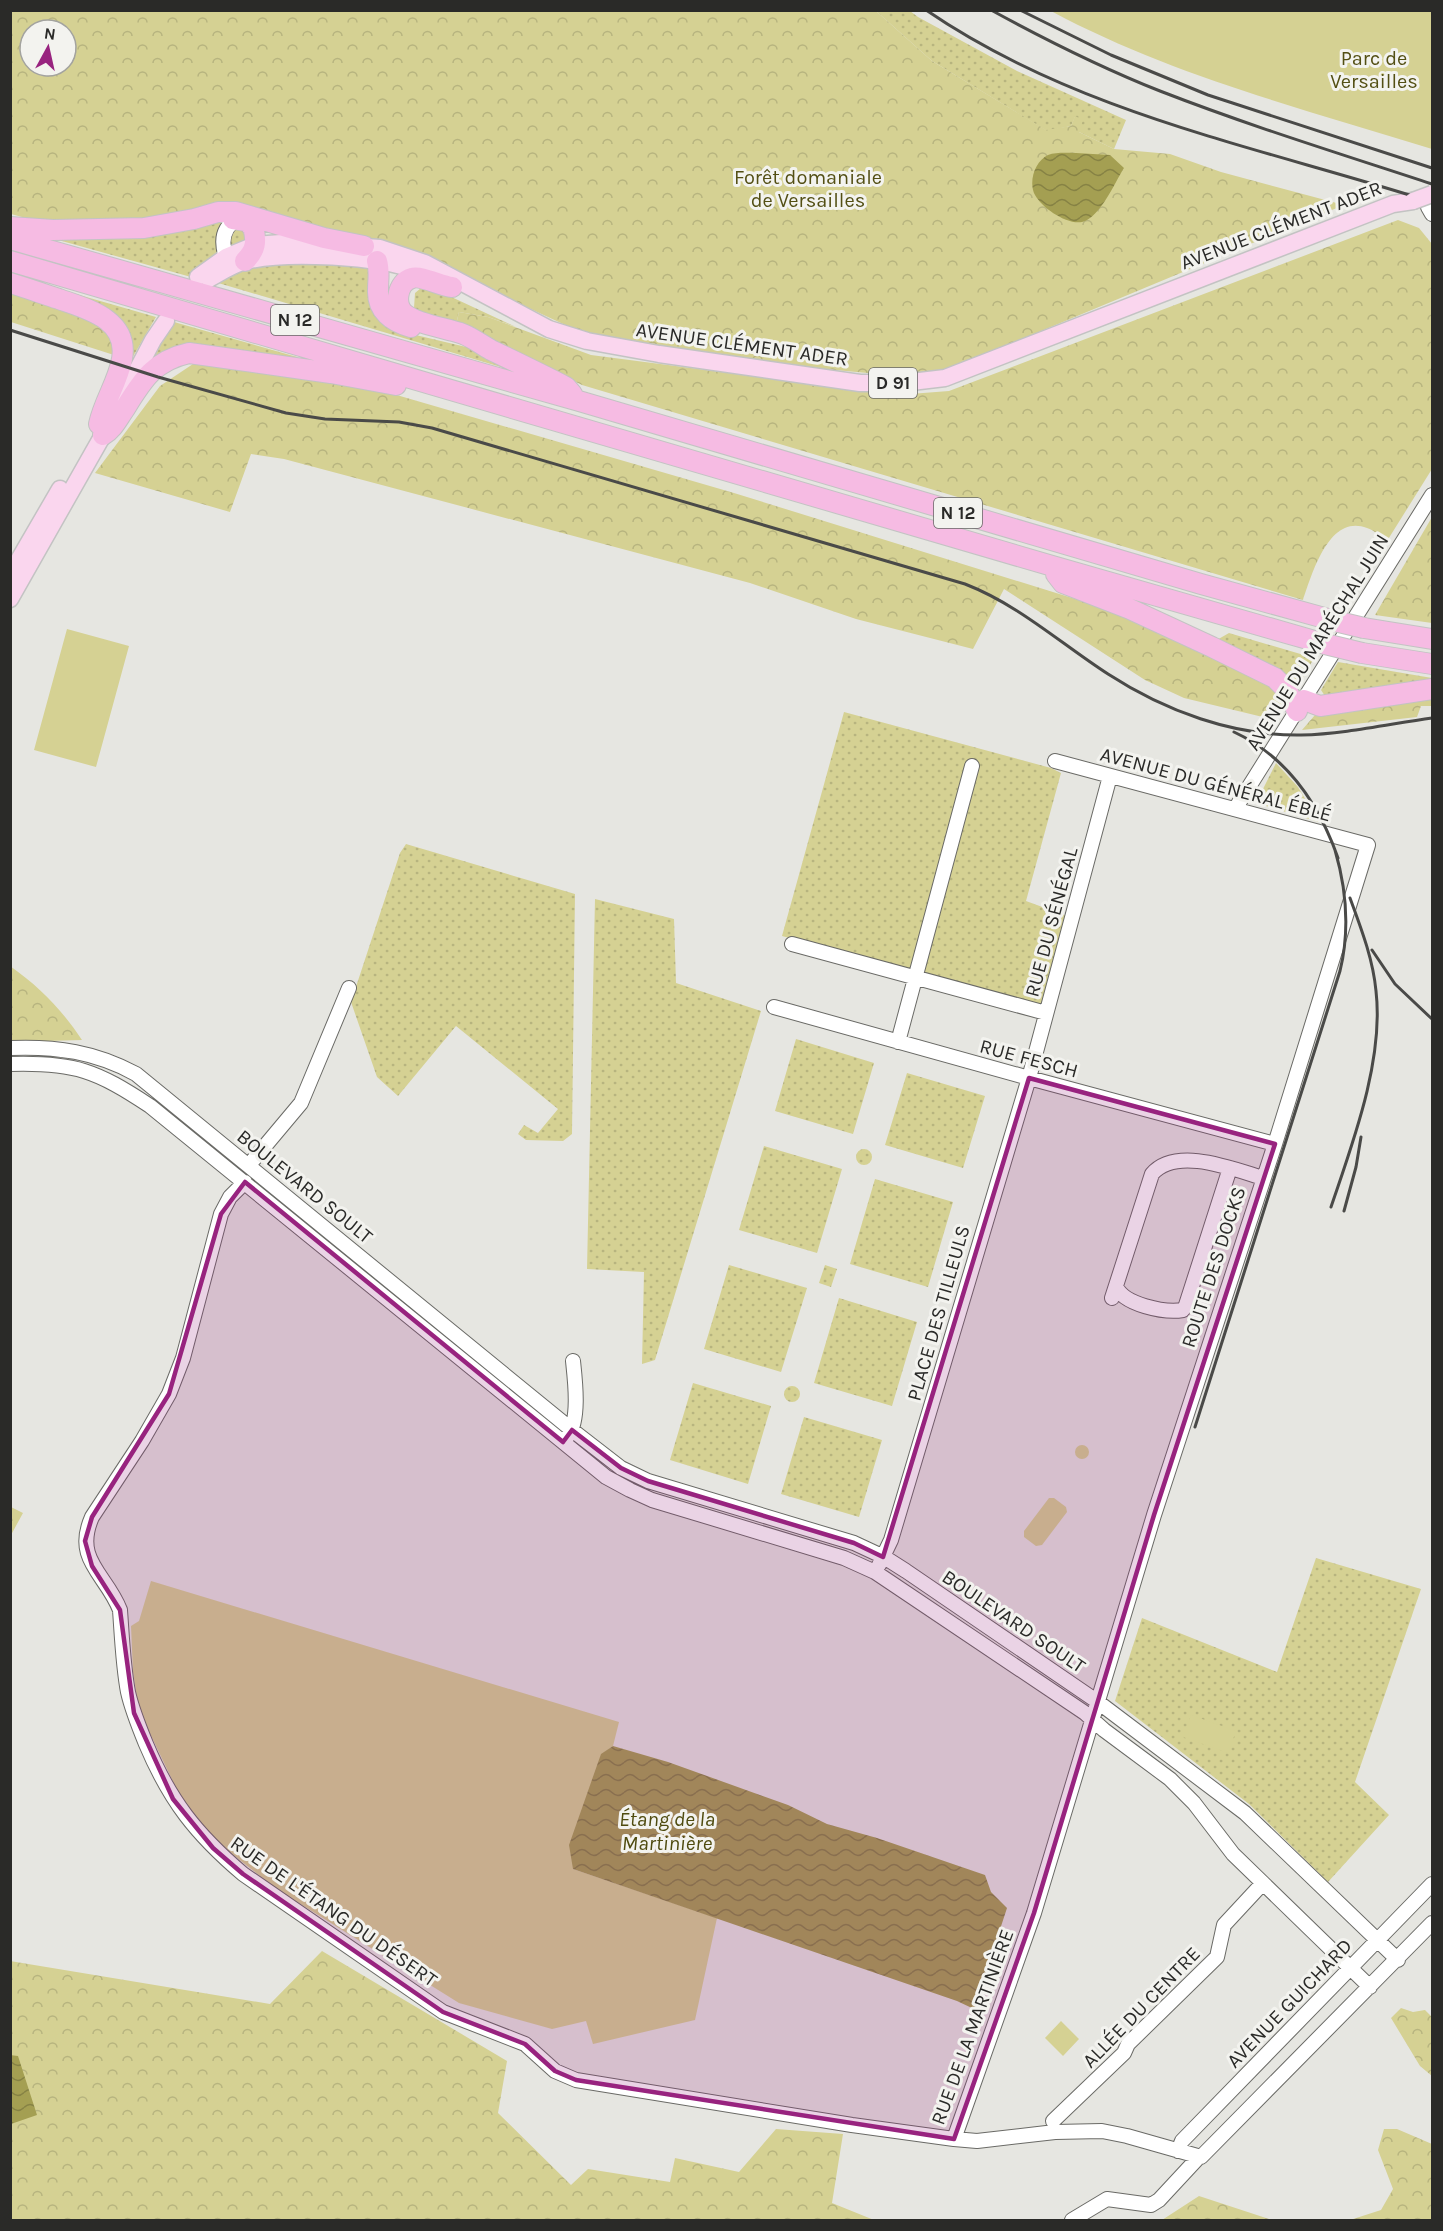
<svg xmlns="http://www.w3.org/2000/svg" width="1443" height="2231" font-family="Karla,sans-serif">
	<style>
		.grass { fill: url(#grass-dots) }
		.forest { fill: url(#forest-crowns); fill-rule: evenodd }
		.park { fill: #d5d193 }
		.water { fill: url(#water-waves) }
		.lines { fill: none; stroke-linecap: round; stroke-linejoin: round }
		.minor-casing { stroke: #6a6a66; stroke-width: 16 }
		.major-casing { stroke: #c3c3c3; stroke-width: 19 }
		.highway-casing { stroke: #c3c3c3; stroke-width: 22 }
		.minor { stroke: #fff; stroke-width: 14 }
		.major { stroke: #fad6ee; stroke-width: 16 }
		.highway { stroke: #f6bbe3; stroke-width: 20 }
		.rail { stroke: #4a4a48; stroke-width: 3 }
		.major-bridge-casing { stroke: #c3c3c3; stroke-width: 19; stroke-linecap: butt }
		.highway-bridge-casing { stroke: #c3c3c3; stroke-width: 22; stroke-linecap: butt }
		.major-bridge { stroke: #fad6ee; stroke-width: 16 }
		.highway-bridge { stroke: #f6bbe3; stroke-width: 20 }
		.marked { fill: #98237f; fill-opacity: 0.2; stroke: #98237f; stroke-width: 4.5; stroke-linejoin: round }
		.labels { text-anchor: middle; stroke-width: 6; stroke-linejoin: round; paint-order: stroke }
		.shield { fill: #f3f3ef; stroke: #666664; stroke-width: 1.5 }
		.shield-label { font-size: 18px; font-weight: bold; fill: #2a2a28 }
		.park-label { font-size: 20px; fill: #534f14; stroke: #f3f3ef }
		.street-label { font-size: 20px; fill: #2a2a28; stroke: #f3f3ef }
		.water-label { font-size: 21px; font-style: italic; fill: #4f4b0f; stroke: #f3f3ef }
	</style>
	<defs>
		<pattern id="grass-dots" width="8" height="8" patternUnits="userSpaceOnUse" patternTransform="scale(1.5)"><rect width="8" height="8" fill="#d5d193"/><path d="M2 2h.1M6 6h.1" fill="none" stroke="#b7b47f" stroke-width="1.8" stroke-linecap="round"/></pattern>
		<pattern id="forest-crowns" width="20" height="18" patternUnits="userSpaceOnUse" patternTransform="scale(1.5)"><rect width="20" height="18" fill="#d5d193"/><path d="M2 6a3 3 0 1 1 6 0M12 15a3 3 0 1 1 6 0" fill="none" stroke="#b7b47f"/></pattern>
		<pattern id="water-waves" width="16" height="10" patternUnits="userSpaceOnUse" patternTransform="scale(1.5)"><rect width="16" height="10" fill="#a49f52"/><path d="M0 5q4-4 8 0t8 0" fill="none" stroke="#868244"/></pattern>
	</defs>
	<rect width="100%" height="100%" fill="#e6e6e1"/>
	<path class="grass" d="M876,11h34l8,6 99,54 109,49 -12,29 -35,-17 -4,-15 -4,9 -24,5 -115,-70z
		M227,222l-6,31 -30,24 -140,-39z
		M237,226l16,12 -22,14 -2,-10z
		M271,260l105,4 1,11 26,57 80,19 48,25 -316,-94 19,-10z
		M27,280l129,37 -25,43z
		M430,287l86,40 -28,-10 -29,-5 -3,13 -37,-12 -5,-5 1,-15 6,-5z
		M174,322l123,35 -2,7 -93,-13 -54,15z
		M1229,633l85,25 -18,32 -81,-49z
		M1338,662l94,16v7l-107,11 -4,-6z
		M844,712l207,56 10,5 -35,128 41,15 -24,91 -261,-71z
		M1276,763l22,24 21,35 -63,-19z
		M406,844l169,50 -3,240 -9,7 -37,-1 -8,-6 6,-9 14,8 20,-24 -102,-83 -58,70 -21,-19 -26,-75 49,-149z
		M595,899l79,20 2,64 85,28 -106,349 -13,4 2,-92 -57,-3z
		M796,1039l78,24 -21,71 -78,-23z
		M907,1073l78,23 -22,72 -78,-23z
		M764,1146l78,23 -25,84 -78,-23z
		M856 1157a8 8 0 1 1 16 0a8 8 0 1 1-16 0Z
		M875,1179l78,23 -25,85 -78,-23z
		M729,1265l78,23 -26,84 -77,-23z
		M825,1265l12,4 -6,18 -12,-4z
		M839,1298l78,24 -25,84 -78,-23z
		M693,1383l78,23 -23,78 -78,-24z
		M784 1394a8 8 0 1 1 16 0a8 8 0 1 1-16 0Z
		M804,1417l78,23 -23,77 -78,-23z
		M1316,1558l105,31 -66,193 34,33 -61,67 -79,-78 -134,-103 27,-83 135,54z"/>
	<path class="forest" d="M10,11h866l56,50 114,69 25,-4 4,-10 8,4 -4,12 35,17 56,5 51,18 123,33 -399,166 -45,5 -141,-13 -170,-27 -208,-96 -67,-12 -45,-15 -218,12 -40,-11zM30,30h36v36h-36z
		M1398,220l21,8 13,16v225l-45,72c-6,-4 -13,-11 -20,-13 -38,-15 -55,46 -64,72l-721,-215 -98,-49 -28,-11 3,-13 29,5 103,38 306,40 52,-4z
		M11,292l95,34 11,30 -106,-34z
		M193,364l183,25 358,104 380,118 163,78 8,13 -9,14 -7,-1 -2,3 -83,-20 -39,-18 -141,-91 -31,60 -117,-30 -106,-36 -466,-124 -33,-5 -21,58 -135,-39 65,-87z
		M1432,517v106l-57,-8z
		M1432,697v9h-11l-4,11 -115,13 13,-15 88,-16z
		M10,966c30,21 52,44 72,74l-71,2z
		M11,1507l12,6 -12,22z
		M322,1951l185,110 -9,52 73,72 17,-16 82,13 5,-24 64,14 37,-43 67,5 -11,69 42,17h-863l-1,-259 260,43z
		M1401,2008l12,4 12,-2 7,7v59l-12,-10 -29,-48z
		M1384,2129h13l35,15v76h-82l31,-10 12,-21 -15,-39z
		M1199,2196l70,23 25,1h-132z"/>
	<path class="park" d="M1051,11h381v138c-128,-40 -262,-74 -381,-138z
		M67,629l62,17 -33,121 -62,-17z
		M1075 1452a7 7 0 1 1 14 0a7 7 0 1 1-14 0Z
		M1049,1498h5l12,9 1,5 -25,33 -6,1 -12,-9v-6z
		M151,1581l468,141 -6,24 -12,9 -28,114 144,49 -22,102 -102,24 -7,-23 -34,8 -93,-26 -181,-113 -59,-46 -24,-26 -16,-24 -35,-73 -7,-23 -4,-26 -2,-46 8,-5z
		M1191,1715l45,16 -8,22 -45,-16z
		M1061,2021l18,18 -16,17 -18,-18z"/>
	<path class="water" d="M1076,153l34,2 14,13c-9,14 -24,50 -42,54 -15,3 -40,-14 -47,-27 -7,-13 0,-34 13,-40 8,-3 20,-2 28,-2z
		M613,1746l55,16 120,43 39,19 50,14 108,37 6,17 16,16 -33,101 -17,-8 -384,-132 -4,-24 32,-91z
		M10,2055l8,1 19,59 -26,9z"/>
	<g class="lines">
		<g class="minor-casing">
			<path id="minor" d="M1428,207l4,7
				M226,257c-5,-15 -4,-29 11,-38
				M1235,809l197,-314
				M792,944l254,69
				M774,1007l255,71 246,66
				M898,1042l74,-276
				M10,1048c46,-2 86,4 126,26l436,356 49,38 27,13 206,62 30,14 22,14 192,131 147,111 153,147
				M10,1064c65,-2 87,7 140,42l456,371 24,13 22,10 192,58 31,14 210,141 19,17 66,49 24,24 39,51 137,133
				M249,1165l52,-62 48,-115
				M245,1182l-15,15 -9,17 -38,144 -14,36 -27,47 -50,76c-19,43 14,57 28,93 2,27 3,55 8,82 4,18 11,35 18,52 24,57 50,90 97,130l200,138 82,32 30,27 21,9 276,45 102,14 80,-226 120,-398 121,-371 93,-299 -313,-84
				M1116,1286c7,19 49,27 67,24l3,-5 44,-137
				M1112,1298l40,-124c24,-28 81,-5 111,4
				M568,1436c12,-17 7,-56 5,-75
				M879,1565l12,-25 138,-462 81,-302
				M1053,2121l71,-68 4,-9 89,-87 7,-32 39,-42
				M954,2139l23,2 78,-9 47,-1 25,5 74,21 231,-234
				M1178,2151l4,-10 250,-257
				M1072,2220l35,-21 44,6 8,-5 39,-42"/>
		</g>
		<g class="major-casing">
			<path id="major" d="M198,277l28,-20 29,-12 39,-3 86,6 45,15 124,66 38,12 72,13 201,29h43l42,-5 448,-174 20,-3
				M209,279c11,-6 24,-15 37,-18 41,-10 132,-5 171,10
				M10,575l50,-86
				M10,599l93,-164 50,-95 13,-19"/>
		</g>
		<g class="highway-casing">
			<path id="highway" d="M233,219l13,2 7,6c4,14 3,23 -8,34
				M10,227l43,3 91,-2 50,-9 24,-7h18l88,26 40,8
				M10,239l569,162 622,183 138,38
				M10,261l1039,304 276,79
				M377,261c3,10 1,19 1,29 -1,21 14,32 33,37
				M10,283c17,5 33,11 49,16 28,10 70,20 63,60 -4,23 -18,42 -23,65
				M452,287c-11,-1 -31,-12 -40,-9 -15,4 -19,28 -6,37 14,10 41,13 57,19 10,4 19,11 28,16 25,12 50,24 75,37l6,7
				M103,435c10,-6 14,-15 21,-25 18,-29 29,-49 65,-57l142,20 65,12
				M1056,574l7,9 67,26 82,38 63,31 12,12 10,21
				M1364,628l68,11
				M1362,653l70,11
				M1304,700l16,6 112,-17"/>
		</g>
		<use href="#minor" class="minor"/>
		<use href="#major" class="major"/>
		<use href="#highway" class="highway"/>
		<path class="rail" d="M926,10c152,104 334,137 506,192
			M991,10c55,30 111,58 169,81 90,35 181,63 272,93
			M1020,10l91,45 97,40 224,73
			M10,330l148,47 128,36 39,6 74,3 33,6 533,156c54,21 95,59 143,90 57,37 125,62 193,61 44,-1 88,-11 131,-17
			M1234,732c54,25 85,72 104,126
			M1372,950l23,34 37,35
			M1331,1207c22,-65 53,-147 45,-216 -3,-32 -15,-63 -26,-93
			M1344,1211l12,-44 5,-30
			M1195,1427l145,-456c10,-41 7,-80 -5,-121"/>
		<g class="major-bridge-casing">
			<path id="major-bridge" d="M1413,201l19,-7"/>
		</g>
		<g class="highway-bridge-casing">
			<path id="highway-bridge" d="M1339,622l25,6
				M1325,644l37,9"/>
		</g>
		<use href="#major-bridge" class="major-bridge"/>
		<use href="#highway-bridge" class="highway-bridge"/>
	</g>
	<path class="marked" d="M1029,1078l246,66 -121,371 -120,398 -80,226 -378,-59 -21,-9 -30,-27 -82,-32 -200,-138 -30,-26 -40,-49 -39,-86 -14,-103 -28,-44 -7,-25 7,-24 77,-123 52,-180 24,-32 318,260 9,-12 49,38 27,13 206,62 29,14z"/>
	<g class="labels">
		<g class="shield">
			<rect x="271" y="305" width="48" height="30" rx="4.5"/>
			<rect x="869" y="368" width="48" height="30" rx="4.5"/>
			<rect x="934" y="498" width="48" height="30" rx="4.5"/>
		</g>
		<g class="shield-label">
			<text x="295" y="326">N 12</text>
			<text x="893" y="389">D 91</text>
			<text x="958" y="519">N 12</text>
		</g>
		<g class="park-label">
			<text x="1374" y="65">Parc de<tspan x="1374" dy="23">Versailles</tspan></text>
			<text x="808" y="184">Forêt domaniale<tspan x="808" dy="23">de Versailles</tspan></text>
		</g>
		<g class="street-label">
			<text transform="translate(1281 225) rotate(-21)" y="7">AVENUE CLÉMENT ADER</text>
			<text transform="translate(742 344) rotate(8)" y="7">AVENUE CLÉMENT ADER</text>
			<text transform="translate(1317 642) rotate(-58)" y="7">AVENUE DU MARÉCHAL JUIN</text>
			<text transform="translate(1216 784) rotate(15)" y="7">AVENUE DU GÉNÉRAL ÉBLÉ</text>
			<text transform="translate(1051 922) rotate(-75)" y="7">RUE DU SÉNÉGAL</text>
			<text transform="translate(1029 1058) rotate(15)" y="7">RUE FESCH</text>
			<text transform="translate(305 1186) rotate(39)" y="7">BOULEVARD SOULT</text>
			<text transform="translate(1213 1267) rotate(-72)" y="7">ROUTE DES DOCKS</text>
			<text transform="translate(938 1313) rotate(-74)" y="7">PLACE DES TILLEULS</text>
			<text transform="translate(1014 1621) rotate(34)" y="7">BOULEVARD SOULT</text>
			<text transform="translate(334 1911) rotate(35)" y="7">RUE DE L'ÉTANG DU DÉSERT</text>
			<text transform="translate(1289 2003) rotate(-46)" y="7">AVENUE GUICHARD</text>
			<text transform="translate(1141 2007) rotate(-46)" y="7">ALLÉE DU CENTRE</text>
			<text transform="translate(972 2027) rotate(-70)" y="7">RUE DE LA MARTINIÈRE</text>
		</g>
		<g class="water-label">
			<text x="667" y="1826">Étang de la<tspan x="667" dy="24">Martinière</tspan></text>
		</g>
	</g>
	<rect width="1443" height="2231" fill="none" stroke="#2a2a28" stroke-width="24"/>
	<g transform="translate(48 48) rotate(8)"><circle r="28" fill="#f3f3ef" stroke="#a3a39f" stroke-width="1.5"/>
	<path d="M0-4.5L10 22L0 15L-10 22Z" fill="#98237f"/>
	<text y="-9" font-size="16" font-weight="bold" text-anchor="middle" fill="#2a2a28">N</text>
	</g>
</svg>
